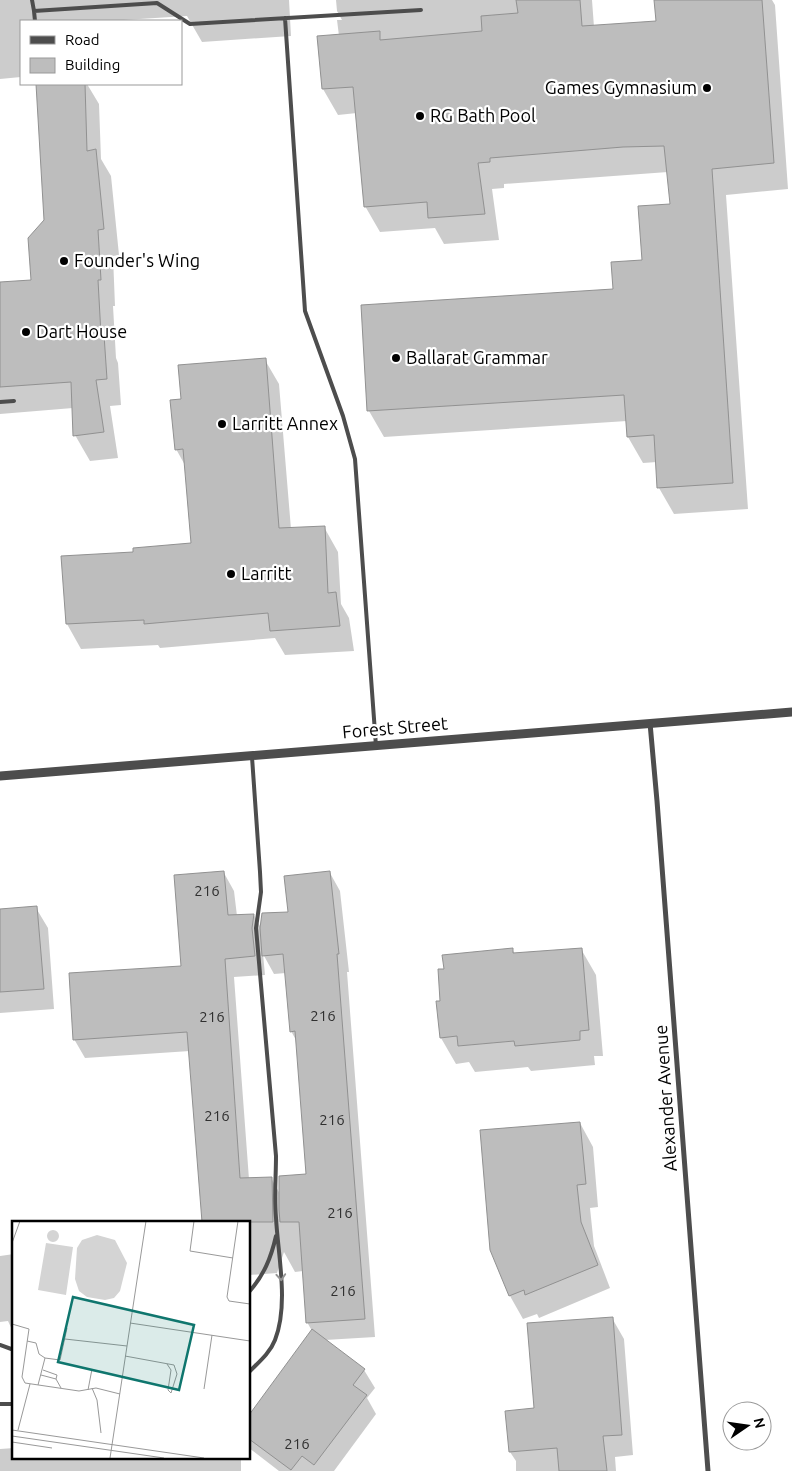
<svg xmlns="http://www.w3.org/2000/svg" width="792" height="1471" font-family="Ubuntu,sans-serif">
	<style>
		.shadow { fill: #0003; fill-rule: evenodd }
		.building { fill: #bdbdbd; stroke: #919191 }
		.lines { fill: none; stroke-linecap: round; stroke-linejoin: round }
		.service { stroke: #4d4d4d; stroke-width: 4 }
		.minor { stroke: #4d4d4d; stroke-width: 5 }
		.tertiary { stroke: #4d4d4d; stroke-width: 9 }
		.oneway { stroke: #949494 }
		.poi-dot { fill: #000; stroke: #fff; stroke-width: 2 }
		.labels { text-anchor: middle; stroke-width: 4.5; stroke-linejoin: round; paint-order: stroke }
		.number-label { font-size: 15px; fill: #2f2f2f }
		.poi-label { font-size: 18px; fill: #000; stroke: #fff; text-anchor: start }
		.street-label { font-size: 18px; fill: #000; stroke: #fff }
		.inset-road { fill: none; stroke: #999; stroke-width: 1 }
		.view { fill: #0f766e; fill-opacity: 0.15; stroke: #0f766e; stroke-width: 2.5 }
		.inset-edge { fill: none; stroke: #000; stroke-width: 2.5 }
	</style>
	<rect width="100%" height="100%" fill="#fff"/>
	<path class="shadow" d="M0,0h289l2,36 -89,6 -15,-26 -79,5h-87v56l-21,2z
		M336,0h256l2,27 62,-5 -1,-22h117l3,5 13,184 -62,6 22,314 -74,5 -15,-26 -2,-26 -14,1 -15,-26 -1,-16 -243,16 -15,-26 -7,-105 252,-16 29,-29 29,-56 -4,-33 -164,12v4l-12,1 7,51 -55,4 -9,-16 -55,4 -15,-26 -8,-93 -19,2 -15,-26 16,-53 -2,-16h5l-5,-9z
		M37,84h50l12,20 2,55 10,17 8,79 -6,1 2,50h-2l3,52 2,5 3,42 -11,1 8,52 -28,3 -15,-26 -2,-27 -73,6v-131l32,-2 13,-61z
		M265,360l14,24 12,145 33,-2 14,25 3,52 8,14 5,33 -69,4 -10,-17 -115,10 -2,-3 -77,4 -14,-25 68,-71 57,-9 -6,-77 -10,-18 6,-49z
		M224,873l10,18 3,25 17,-1 7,13 28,-15 41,-40 10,18 9,81h-2l28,365 -50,3 39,30 11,18 -8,10 9,16 -42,57h-55l-30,-23v-32l63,-85 -5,-9 -4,-51 -8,1 -11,-20 -7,21 -28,2v-53h-45l-14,-171 -105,7 -11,-19 108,-72zM263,954l11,20 12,-1 5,58 6,11 10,133 -27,19 -9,-16 -22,1 -15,-202 31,-2z
		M36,908l12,20 6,81 -54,4v-102z
		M512,949l3,5 66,-5 15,26 7,81h-9l1,9 -64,6 -3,-4 -53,5 -6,-10 -13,2 -15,-26 -3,-36h4z
		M580,1123l13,24 5,60 -8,1 4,38 16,42 -71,30 -2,-4 -14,5 -13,-23 -19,-47z
		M14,1254v80l-6,-13 -8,1v-66z
		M612,1318l12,21 9,116 -18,2 1,14h-100v-10l-6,-9 -3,-40 28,-2z
		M14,1448v9h227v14h-241v-22z"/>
	<path class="building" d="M516,0h64l2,26 74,-5 -2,-21h108l12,163 -62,6 21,314 -76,5 -3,-53 -27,2 -3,-42 -257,16 -6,-106 252,-16 -2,-27 31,-2 -4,-54 32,-2 -6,-58 -41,1 -133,11v4l-12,1 7,51 -57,4 -1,-16 -63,5 -11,-120 -31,2 -5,-53 63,-5v9l102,-9 -1,-15 37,-3z
		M36,84h49l2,67 9,-2 8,80 -6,1 3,50h-3l3,55h3l3,44 -11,1 8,52 -31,4 -2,-54 -71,5v-105l31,-2 -3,-42 16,-18z
		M266,358l13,170 46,-2 3,67 8,-1 4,34 -70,5 -2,-18 -124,11v-4l-78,4 -5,-68 72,-4v-4l58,-5 -8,-94 -8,1 -5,-50 11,-1 -3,-34z
		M224,871l4,44 26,-1 -2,14 3,28 -30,3 15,219 32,-1 1,45h-71l-15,-190 -114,8 -4,-67 112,-7 -7,-91z
		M330,871l9,83h-2l28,365 -59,4 -7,-101h-19l-1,-12v-34l27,-2 -11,-143 -5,1 -7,-78 -21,2 -2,-28 2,-15 26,-1 -4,-36z
		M37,906l7,83 -44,3v-83z
		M513,948v5l69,-5 7,82 -9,1v9l-65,6 -1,-5 -56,5 -1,-10 -17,2 -4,-37h4l-2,-32h6l-2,-14z
		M580,1122l6,62 -9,1 4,37 17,43 -73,30 -1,-5 -15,6 -19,-46 -10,-120z
		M613,1317l9,118 -19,1 4,35h-48l-2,-23 -48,4 -4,-41 29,-3 -7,-85z
		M312,1329l53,40 -12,16 14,10 -53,70 -12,-9 -11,14 -42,-31v-24z"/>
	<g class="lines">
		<path class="service" d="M32,0l2,11 123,-8 33,21 231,-14
			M34,11l1,10
			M285,18l20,293 38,105 12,43 21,287
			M0,402l14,-1
			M249,1292c15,-17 22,-34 27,-56
			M0,1345l14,5
			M249,1372c10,-10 21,-19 26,-32 14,-36 3,-85 1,-122 -2,-21 0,-41 0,-62l-20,-228 5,-36 -1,-20 -8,-115
			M0,1404h14"/>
		<path class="minor" d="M650,723l7,78 51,670"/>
		<path class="tertiary" d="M0,776l792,-64"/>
	</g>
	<defs><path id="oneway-chevron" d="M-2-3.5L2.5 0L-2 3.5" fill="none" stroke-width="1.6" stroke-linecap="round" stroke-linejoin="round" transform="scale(1.25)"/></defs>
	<use class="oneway" href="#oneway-chevron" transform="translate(281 1277) rotate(86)"/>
	<g class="poi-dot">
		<circle cx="707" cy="88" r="5"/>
		<circle cx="420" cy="116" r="5"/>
		<circle cx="64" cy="261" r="5"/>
		<circle cx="26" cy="332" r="5"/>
		<circle cx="396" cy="358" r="5"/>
		<circle cx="222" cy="424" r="5"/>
		<circle cx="231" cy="574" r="5"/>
	</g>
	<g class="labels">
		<g class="number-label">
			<text x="207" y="896">216</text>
			<text x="323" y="1021">216</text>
			<text x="212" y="1022">216</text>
			<text x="217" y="1121">216</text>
			<text x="332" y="1125">216</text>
			<text x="340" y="1218">216</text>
			<text x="343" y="1296">216</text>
			<text x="297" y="1449">216</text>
		</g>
		<g class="poi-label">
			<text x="697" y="94" text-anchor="end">Games Gymnasium</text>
			<text x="430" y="122">RG Bath Pool</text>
			<text x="74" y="267">Founder's Wing</text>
			<text x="36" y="338">Dart House</text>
			<text x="406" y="364">Ballarat Grammar</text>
			<text x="232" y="430">Larritt Annex</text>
			<text x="241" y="580">Larritt</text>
		</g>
		<g class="street-label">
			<text transform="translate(395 728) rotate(-5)" y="6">Forest Street</text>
			<text transform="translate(666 1098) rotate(-94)" y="6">Alexander Avenue</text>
		</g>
	</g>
	<g transform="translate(12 1221)">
		<rect width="238" height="238" fill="#fff"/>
		<path d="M35 15a6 6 0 1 1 12 0a6 6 0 1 1-12 0ZM85,14l18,5 12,23 -7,28 -6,7 -9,2 -18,-3 -8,-6 -4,-12 2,-31 5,-8zM34,22l27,4 -7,48 -28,-5z" fill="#d4d4d4"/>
		<path class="inset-road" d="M182,0l-4,30 43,7M226,0l-11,76 2,4 21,3M0,22l8,-22M118,102l120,18M0,103l17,5 -7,48 3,6 54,8 17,-3 24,6M53,118l62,7M15,120l9,2 3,11 6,4 -7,27M113,135l49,9 3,9 -6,19M33,137l15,2 7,-32M155,143l4,6 -3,20 3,3M31,149l14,5 -1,4M29,154l15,4 5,9M80,167l5,12 4,33M192,168l8,-54M76,169l4,-21M0,209l192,28M6,209l12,-46M0,215l152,22M0,221l40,6M98,237l36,-237"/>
		<path class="view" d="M61,76l121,28 -15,65 -121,-28z"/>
		<rect width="238" height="238" class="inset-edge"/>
	</g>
	<rect x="20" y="20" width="162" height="65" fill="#ffffff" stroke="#999999"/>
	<rect x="30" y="36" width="25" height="8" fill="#4d4d4d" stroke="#999999"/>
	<text x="65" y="45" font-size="15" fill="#000000">Road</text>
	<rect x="30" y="58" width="25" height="15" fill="#bdbdbd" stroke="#999999"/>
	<text x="65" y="70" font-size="15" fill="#000000">Building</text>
	<g transform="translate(747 1426) rotate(77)"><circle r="24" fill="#ffffff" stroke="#999999"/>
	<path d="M0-4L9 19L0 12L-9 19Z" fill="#000000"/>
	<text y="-8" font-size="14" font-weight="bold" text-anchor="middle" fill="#000000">N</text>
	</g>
</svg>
